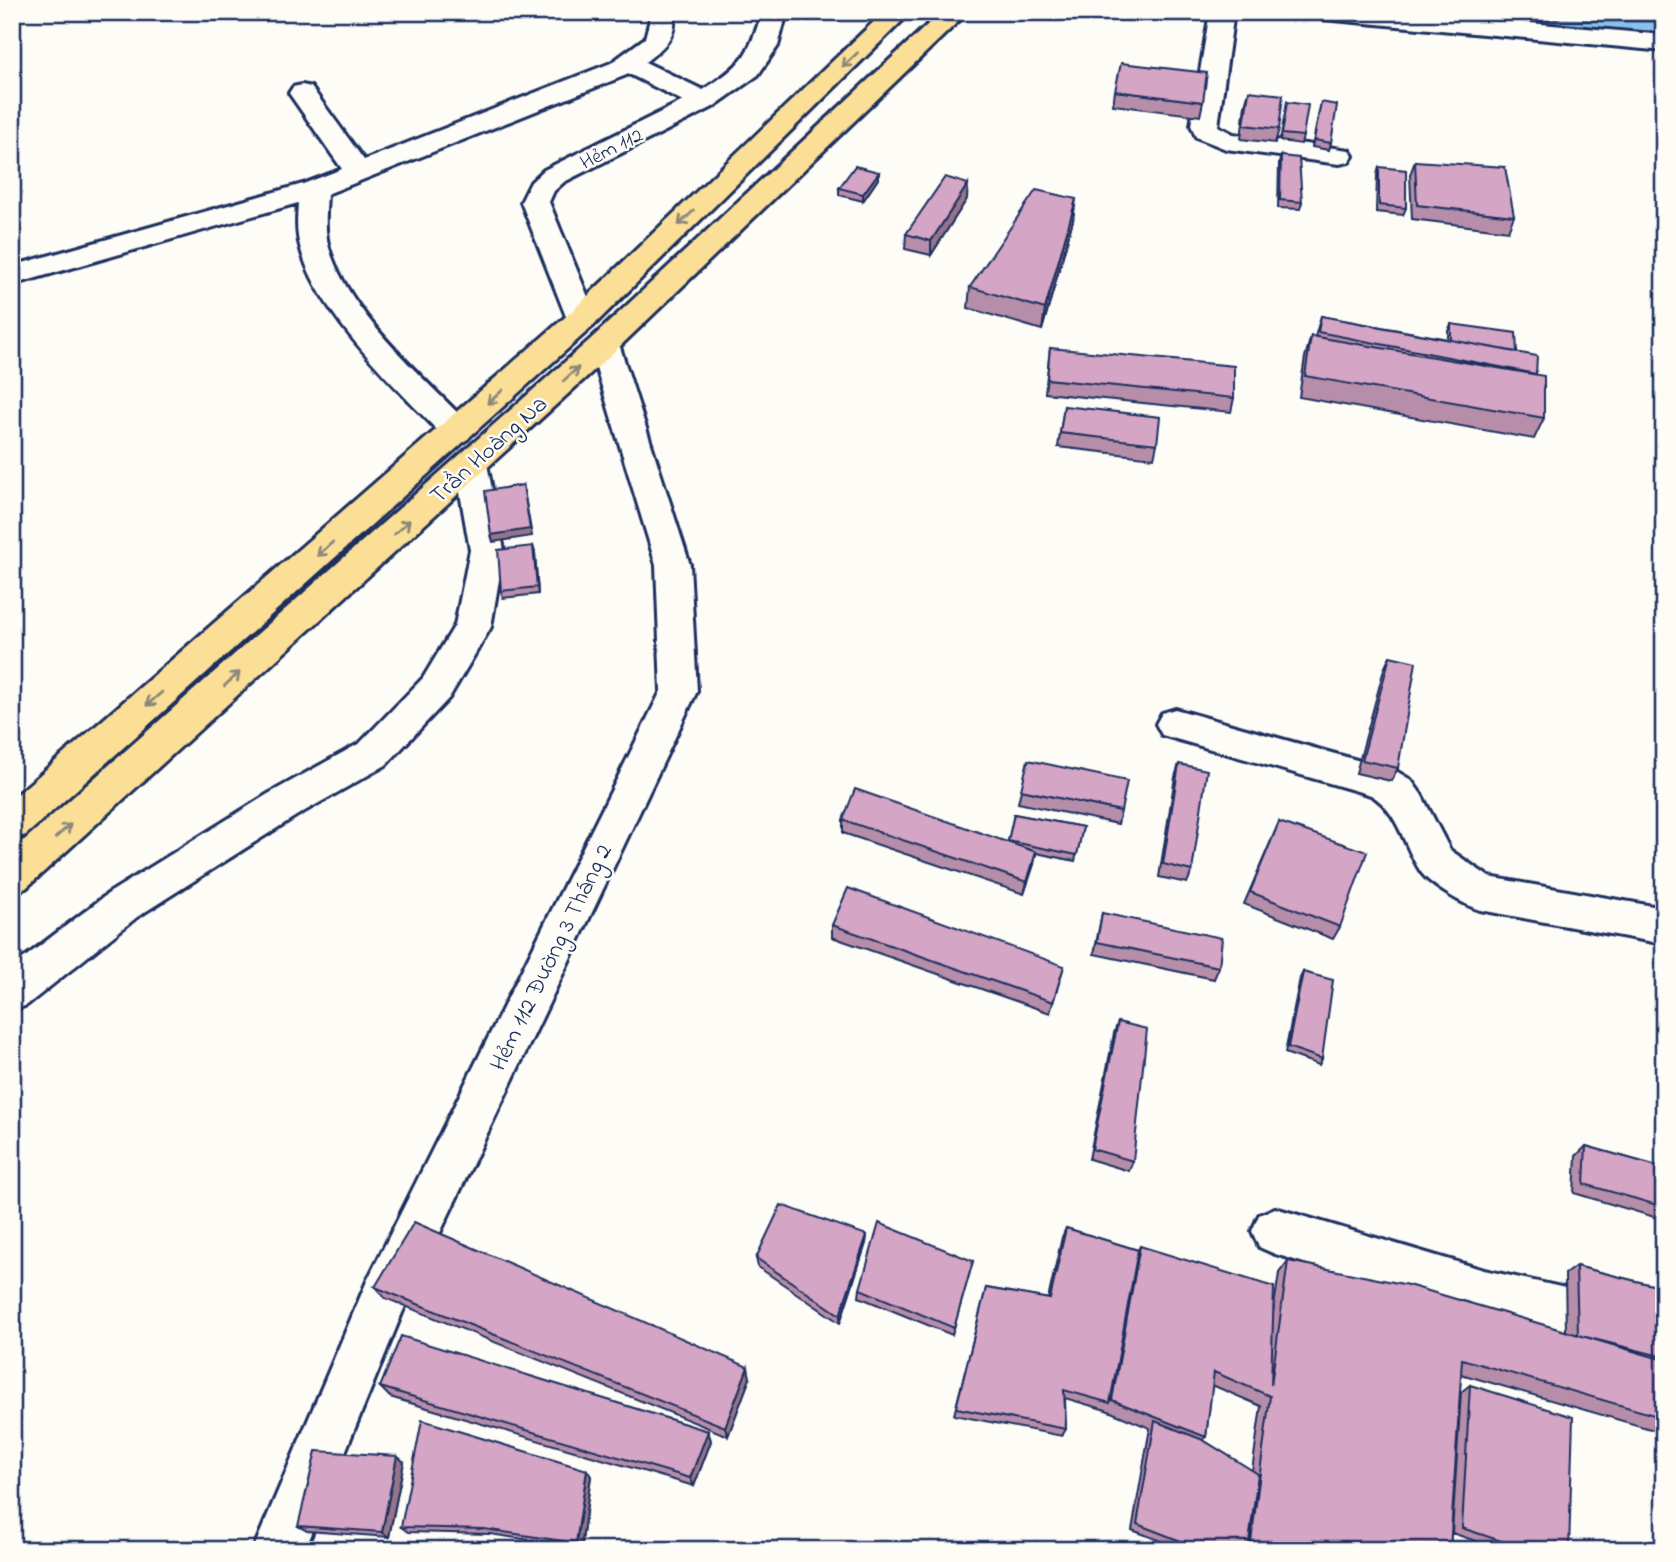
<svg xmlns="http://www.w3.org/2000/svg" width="1676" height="1562" font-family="'Indie Flower',sans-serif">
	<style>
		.water { fill: #89c2e8; stroke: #5d87b1; stroke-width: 2 }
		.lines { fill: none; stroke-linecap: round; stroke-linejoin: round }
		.minor-casing { stroke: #1b2f5e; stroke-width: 6 }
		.major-casing { stroke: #1b2f5e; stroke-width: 6 }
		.minor { fill: #fdfcf7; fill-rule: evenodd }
		.major { fill: #fbdf96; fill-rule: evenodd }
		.wall { fill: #b68ea9; stroke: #1b2f5e; stroke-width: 2; fill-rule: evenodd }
		.shaded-wall { fill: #94748a; stroke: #1b2f5e; stroke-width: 2 }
		.building { fill: #d4a5c5; stroke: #1b2f5e; stroke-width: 2 }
		.oneway { stroke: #8b877a }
		.labels { text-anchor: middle; stroke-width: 5; stroke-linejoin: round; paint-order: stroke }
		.far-street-label { font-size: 21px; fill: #1b2f5e; stroke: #fdfcf7 }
		.street-label { font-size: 24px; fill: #1b2f5e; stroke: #fdfcf7 }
	</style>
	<rect width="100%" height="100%" fill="#fdfcf7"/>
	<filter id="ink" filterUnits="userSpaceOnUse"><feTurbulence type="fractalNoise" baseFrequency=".0143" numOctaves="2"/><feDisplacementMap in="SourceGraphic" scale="14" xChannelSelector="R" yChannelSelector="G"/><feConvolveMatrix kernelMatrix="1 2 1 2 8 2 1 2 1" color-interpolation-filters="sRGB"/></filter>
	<g filter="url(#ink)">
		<path class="water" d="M1386,12h91l61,7 126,3v10l-111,-5z"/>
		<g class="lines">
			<g class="minor-casing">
				<path id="minor" d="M648,12h25c6,24 -11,37 -28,50l58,28c39,-25 46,-34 59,-78h25l-9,34 -20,29 -45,32 -149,75 -10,9 -5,11 48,117 -4,7 -11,3 -11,-3 -4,-7 -46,-117 10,-20 13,-12 139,-69 -54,-27 -302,120c-1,18 -3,37 2,54 20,66 92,127 139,175l5,8 -5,8 -11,3 -11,-3c-48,-50 -129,-125 -146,-193 -4,-14 -3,-29 -2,-43l-286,82v-19l291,-82 39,-15 -53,-76 4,-6 9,-2 9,2 53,73 247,-97 34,-25 5,-19z
					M1210,12h24l-16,114 15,8 116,16 4,6 -4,6 -10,2 -113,-15 -30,-12 -5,-12z
					M1311,12h97l256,23v16l-341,-32 -9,-2z
					M604,334l11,3 4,7 71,221 7,126 -295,622 -97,237h-52l114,-269 294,-590 -5,-126 -67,-221 4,-7z
					M471,452l12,4 4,8 17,86 -13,77 -42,71 -63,67 -90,51 -159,101 -110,88 -15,6v-44l97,-74 159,-99 92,-51 63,-65 32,-53 15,-75 -15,-86 4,-8z
					M1175,709l221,62 15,9 10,14 29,56 39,27 175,31v36l-184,-34c-16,-5 -50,-25 -59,-38 -18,-27 -22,-60 -50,-77l-209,-60 -6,-11 6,-11z
					M1275,1208l209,62 180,40v48l-180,-40 -209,-64 -16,-7 -7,-16 7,-16z"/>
			</g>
			<g class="major-casing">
				<path id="major" d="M884,12h27l-318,314 -567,509 -14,4v-40l559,-487z
					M941,12h27l-353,339 -589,537 -14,5v-42l581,-514z"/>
			</g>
			<use href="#minor" class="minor"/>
			<use href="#major" class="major"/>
		</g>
		<path class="wall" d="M1115,91l88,11 -3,14 -87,-11z
			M1249,91l30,38 -4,14 -34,-4 4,-34z
			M1287,102l16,34 -2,8 -21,-3z
			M1321,102l10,41 -2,7 -17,-3z
			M1281,156l21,46 -2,7 -22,-1 1,-45z
			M1415,161l99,55 -6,15 -96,-12 -2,-44z
			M1379,167l27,41 -3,7 -27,-3 1,-37z
			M879,172l-1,7 -15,22 -24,-6v-7z
			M967,199l-36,56 -26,-6 1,-15z
			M1073,220l-31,110 -74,-22 2,-21z
			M1321,316l127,23v-8l3,-7 66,28 19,22 8,44 -10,21 -235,-42 6,-40 6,-21 4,1z
			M1050,348l184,50 -3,14 -186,-19z
			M1064,406l93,38 -3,14 -96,-11z
			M533,546l2,7 3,41 -35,4 -2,-7z
			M1390,656l8,112 -7,13 -35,-8 28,-104z
			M1179,764l13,107 -5,12 -28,-6 16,-100z
			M1021,790l100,21 -3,13 -100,-21z
			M1014,814l69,13 -8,34 -39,-8 -2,11 -10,30 -181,-61v-13l165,22z
			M1279,822l61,105 -7,12 -89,-35z
			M1102,913l117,54 -5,12 -120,-25z
			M832,925l232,41 -14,47 -218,-76z
			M1303,972l19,87 -3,6 -34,-12 15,-75z
			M1118,1022l15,139 -4,10 -40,-12 25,-126z
			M1586,1146l78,22v52l-90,-27 2,-37z
			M1066,1228l72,22 2,-4 133,67 6,-40 9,-12 278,71 -1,-58 11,-8 88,22v145l-203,-59 -11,176h-264l-54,-20 18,-102 -44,-18 -41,-12 1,31 -4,7 -108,-21 32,-127 62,11 14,-62zM1212,1385l49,21 -9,65 -49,-31 3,-3z
			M867,1235l-1,8 -26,80 -82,-56 -2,-9z
			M973,1261l-21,74 -93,-38 1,-8z
			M375,1287l375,91 -22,58 -343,-138z
			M1470,1385l99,165h-67l-50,-17 9,-141z
			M380,1387l328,44 3,10 -17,45 -304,-89z
			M404,1462l-15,75 -82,-6 -9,-5z
			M591,1476l-10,72 -91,-14 -82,-2 -7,-5z"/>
		<path class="shaded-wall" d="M879,172l-1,7 -15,22v-7z
			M968,184l-1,15 -36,56v-14z
			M1076,199l-3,21 -31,110 3,-21z
			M523,485l9,51 -39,6 -2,-7z
			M533,546l2,7 3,41 -1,-7z
			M1036,852l-2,12 -10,30 3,-12z
			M867,1235l-1,8 -26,80v-8z
			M748,1367l2,11 -22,58 -3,-9z
			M708,1431l3,10 -17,45 -4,-8z
			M397,1456l7,6 -15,75 -7,-5z
			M587,1470l4,6 -10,72 -5,-5z"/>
		<path class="building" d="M1121,63l86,10 -4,29 -88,-11z
			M1249,91l34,4 -4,34 -35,-4z
			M1287,102l21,3 -5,31 -21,-2z
			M1321,102l16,3 -6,38 -17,-3z
			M1281,156l18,2 3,44 -22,-2z
			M1415,161l90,6 9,49 -97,-11z
			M855,166l24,6 -16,22 -24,-6z
			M1379,167l27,3v38l-27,-3z
			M945,177l23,7 -37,57 -25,-7z
			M1036,190l40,9 -31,110 -75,-22z
			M1321,316l216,40 -1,18 -218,-42z
			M1451,324l65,9 1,19 -66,-12z
			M1311,336l233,40v42l-239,-42z
			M1050,348l184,18v32l-187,-19z
			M1064,406l96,11 -3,27 -97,-11z
			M523,485l7,44 -39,6 -6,-44z
			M533,546l4,41 -36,4 -3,-41z
			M1390,656l26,6 -18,106 -36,-8z
			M1028,760l99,21 -6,30 -100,-21z
			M1179,764l28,6 -15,101 -29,-7z
			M855,789l181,63 -9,30 -184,-62z
			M1014,814l69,13 -6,28 -69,-14z
			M1279,822l88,30 -27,75 -90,-35z
			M848,888l216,78 -11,36 -221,-77z
			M1102,913l120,25 -3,29 -122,-25z
			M1303,972l30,8 -11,79 -34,-12z
			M1118,1022l29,7 -14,132 -41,-12z
			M1586,1146l78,22v39l-80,-23z
			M781,1205l86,30 -27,80 -84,-57z
			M414,1222l334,145 -23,60 -350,-140z
			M879,1223l94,38 -19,67 -94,-39z
			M1066,1228l72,22 -28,153 -46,-13 2,39 -110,-21 30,-120 64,11z
			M1140,1246l134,41 -3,98 17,-124 120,24 256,75v58l-202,-59 -12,191h-200l20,-154 -56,-24 -8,65 -94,-37z
			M1576,1266l88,22v69l-86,-22z
			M401,1336l307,95 -18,47 -310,-91z
			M1470,1385l103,32 -4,133h-41l-66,-22z
			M422,1420l165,50 -11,73 -92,-14 -83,-2z
			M1155,1421l48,19 55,34 -10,76h-44l-67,-26z
			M316,1451l81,5 -15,76 -84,-6z"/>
		<defs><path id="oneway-shaft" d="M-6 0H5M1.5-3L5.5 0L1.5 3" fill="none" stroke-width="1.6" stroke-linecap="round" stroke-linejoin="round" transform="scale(1.75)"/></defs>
		<g class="oneway">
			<use href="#oneway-shaft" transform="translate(850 60) rotate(136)"/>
			<use href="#oneway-shaft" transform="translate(686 218) rotate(136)"/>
			<use href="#oneway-shaft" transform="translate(571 374) rotate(-42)"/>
			<use href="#oneway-shaft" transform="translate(495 397) rotate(138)"/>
			<use href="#oneway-shaft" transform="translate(402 527) rotate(-42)"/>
			<use href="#oneway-shaft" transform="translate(325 549) rotate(138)"/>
			<use href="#oneway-shaft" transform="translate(232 679) rotate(-42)"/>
			<use href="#oneway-shaft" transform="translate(154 699) rotate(139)"/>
			<use href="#oneway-shaft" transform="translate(63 831) rotate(-42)"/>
		</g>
	</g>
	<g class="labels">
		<g class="far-street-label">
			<text transform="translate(611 148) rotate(-27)" y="7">Hẻm 112</text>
		</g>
		<g class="street-label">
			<text transform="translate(488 449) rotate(-42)" y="8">Trần Hoàng Na</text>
			<text transform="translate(550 957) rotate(-64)" y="8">Hẻm 112 Đường 3 Tháng 2</text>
		</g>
	</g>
	<rect width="1676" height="1562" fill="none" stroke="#fdfcf7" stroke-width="42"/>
	<rect x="21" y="21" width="1634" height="1520" fill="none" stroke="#1b2f5e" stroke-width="2.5" filter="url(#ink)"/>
</svg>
